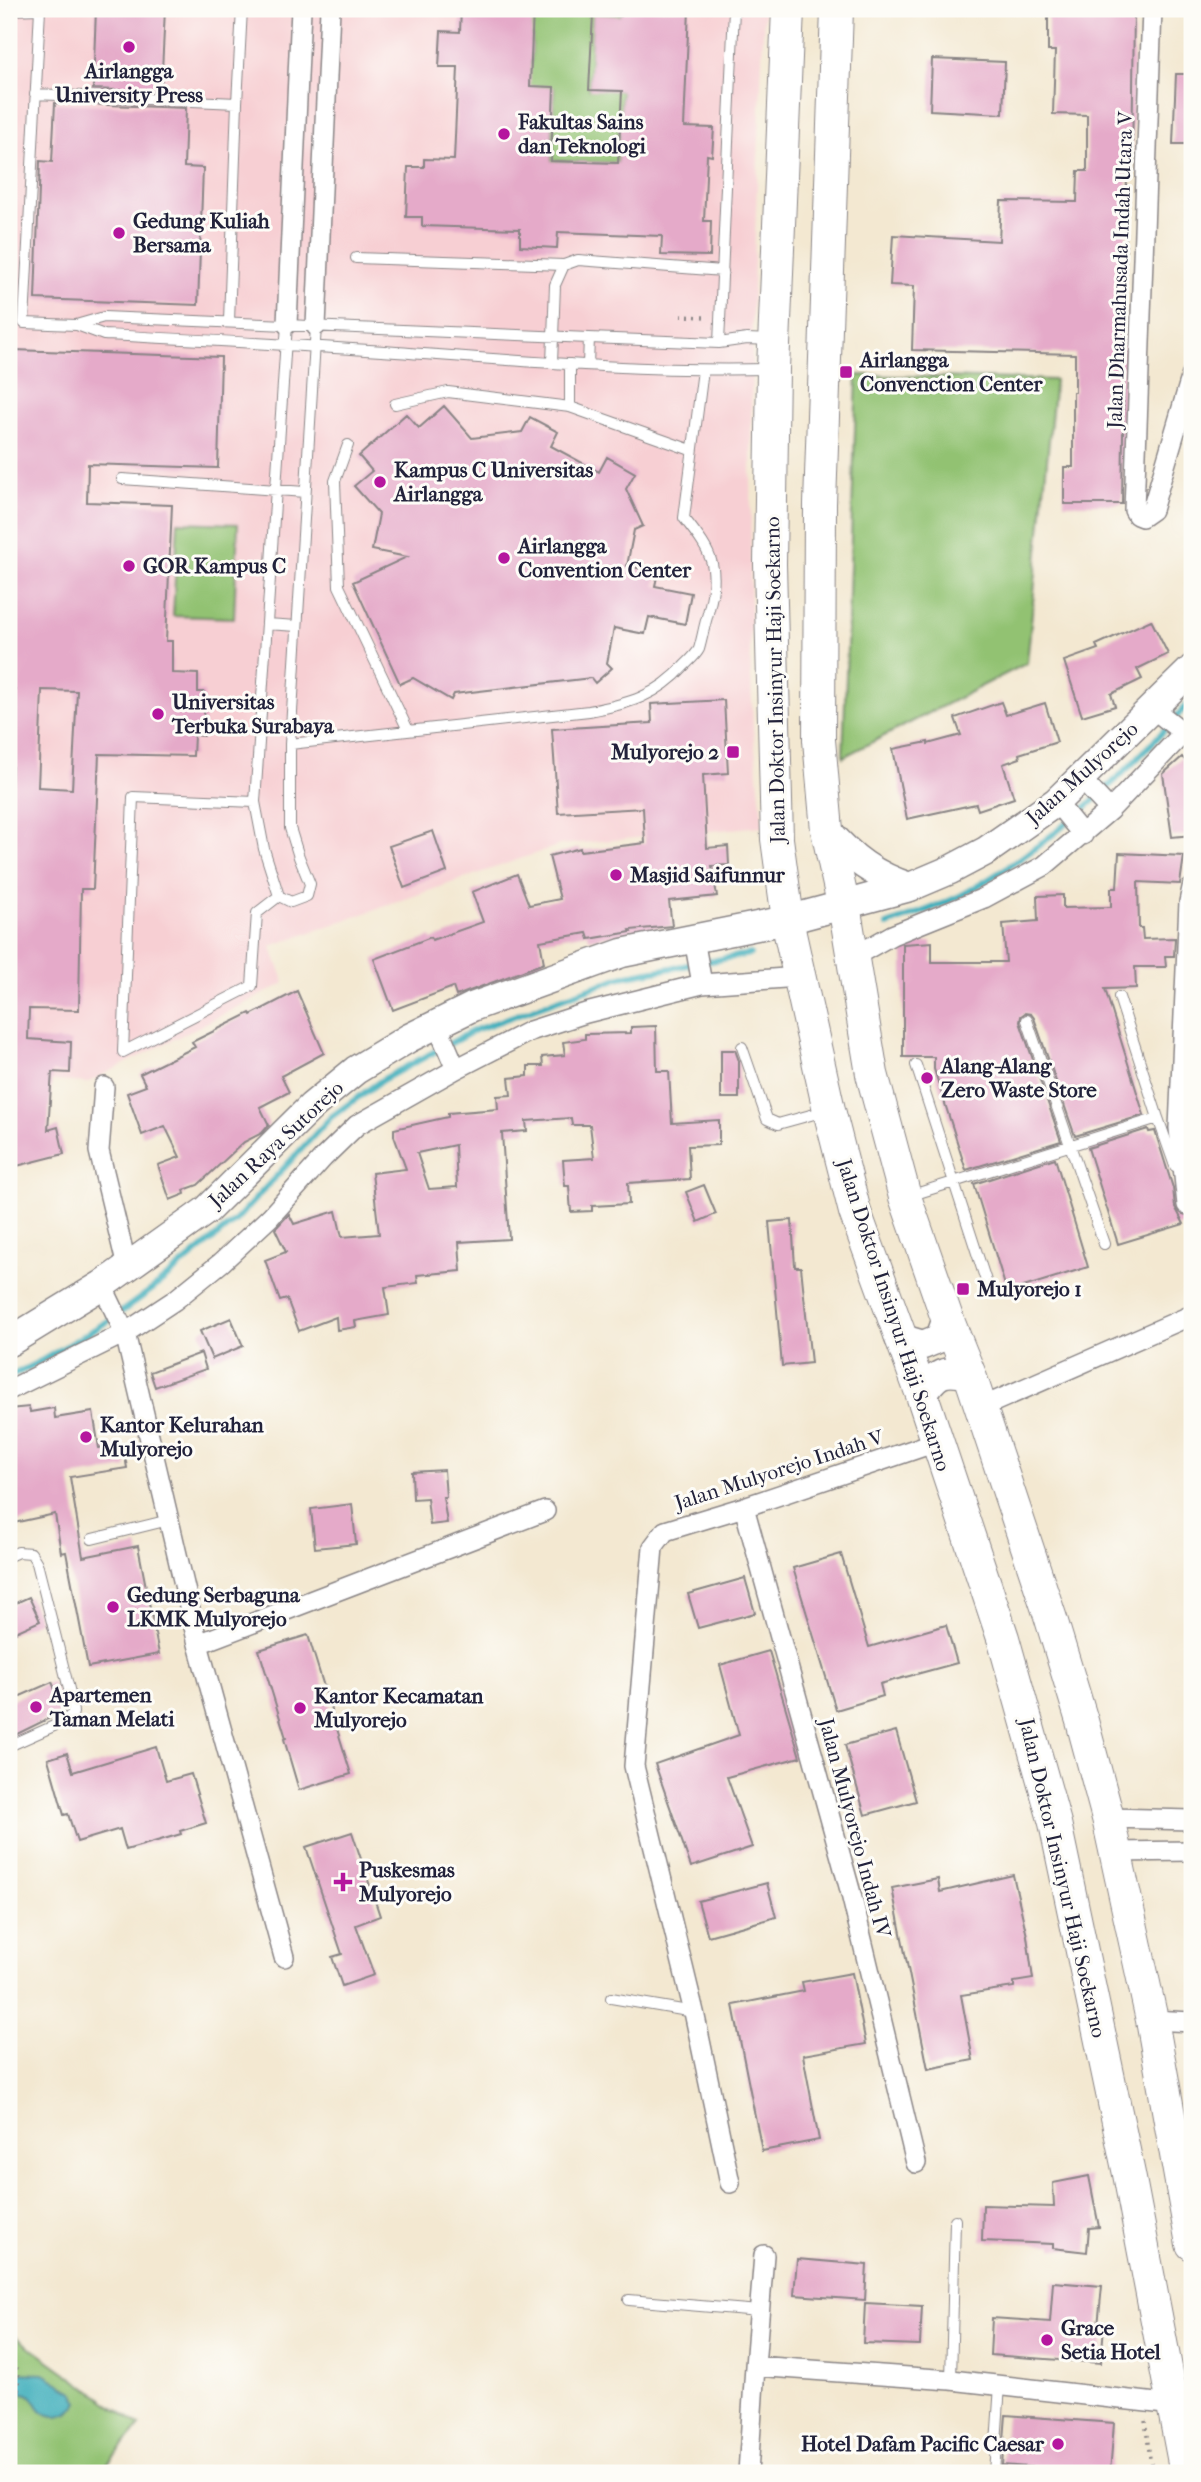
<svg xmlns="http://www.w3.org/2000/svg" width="1201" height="2482" font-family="'IM FELL French Canon',serif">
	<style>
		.built { fill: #f7cfd3 }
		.green { fill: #92c272; stroke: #5a7256; stroke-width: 2 }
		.water { fill: #40afbc; stroke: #31687c; stroke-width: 2 }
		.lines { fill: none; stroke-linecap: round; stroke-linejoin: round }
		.stream { stroke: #40afbc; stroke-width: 6 }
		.building { fill: #e5aac9; fill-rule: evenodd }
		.lane-casing { stroke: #8a8586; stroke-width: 12 }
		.street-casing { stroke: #8a8586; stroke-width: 22 }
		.secondary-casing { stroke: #8a8586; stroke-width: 31 }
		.primary-casing { stroke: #8a8586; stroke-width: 34 }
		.path { stroke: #8a8586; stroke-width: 3.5; stroke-dasharray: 2 5; stroke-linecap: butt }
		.lane { stroke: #fff; stroke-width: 10 }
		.street { stroke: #fff; stroke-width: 19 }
		.secondary { stroke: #fff; stroke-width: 28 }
		.primary { stroke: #fff; stroke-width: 32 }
		.poi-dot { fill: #b5179e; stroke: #fdfcf7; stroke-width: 2.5 }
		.labels { text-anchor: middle; stroke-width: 6; stroke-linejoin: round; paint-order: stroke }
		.poi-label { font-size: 21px; font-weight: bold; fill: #22223b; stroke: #fdfcf7; text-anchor: start }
		.street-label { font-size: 21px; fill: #22223b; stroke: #fdfcf7 }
	</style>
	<rect width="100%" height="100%" fill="#fdfcf7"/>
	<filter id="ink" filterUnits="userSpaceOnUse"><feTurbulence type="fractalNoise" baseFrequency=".0143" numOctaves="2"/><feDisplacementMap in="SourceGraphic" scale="14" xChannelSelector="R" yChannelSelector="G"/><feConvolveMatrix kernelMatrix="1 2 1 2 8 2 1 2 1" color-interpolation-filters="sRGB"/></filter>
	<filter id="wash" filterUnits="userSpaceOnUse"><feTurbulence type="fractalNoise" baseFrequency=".00686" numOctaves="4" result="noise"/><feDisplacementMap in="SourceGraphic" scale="28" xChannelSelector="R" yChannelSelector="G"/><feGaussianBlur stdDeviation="1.57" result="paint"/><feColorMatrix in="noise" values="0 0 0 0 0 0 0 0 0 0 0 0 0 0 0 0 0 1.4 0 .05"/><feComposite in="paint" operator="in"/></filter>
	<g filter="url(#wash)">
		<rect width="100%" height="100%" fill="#f3e8d1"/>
		<path class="built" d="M9,9h755l-12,303 -2,339 3,77 10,98 -203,19 -289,101 14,37 -198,100 -78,-5z"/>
		<path class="green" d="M516,9h106l-1,7 -28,-1 -4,74 33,2 -4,72 -67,-2 3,-73 -40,-2 17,-22 1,-28 -17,-2z
			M857,375l198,5 -28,283 -184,94z
			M178,522l60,2 -4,94 -61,-2z
			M9,2332l131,94 -41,47h-90z"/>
		<path class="water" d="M9,2373l35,1 31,19 3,9c-7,14 -25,19 -37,8 -4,-4 -6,-11 -10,-14 -7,-5 -15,-3 -22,-2z"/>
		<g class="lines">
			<path class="stream" d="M887,925c25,-10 52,-18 75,-30 89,-49 164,-119 230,-196
				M9,1377l32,-16 69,-41 44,-32 81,-67 96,-104 51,-37 93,-50 146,-53 129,-23"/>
		</g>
		<g id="blocks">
			<path class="building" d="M96,9h69l-4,83 -68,-3z
				M461,9h72l-3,77 24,1 -3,74 67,2 4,-72 -33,-1 4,-76 28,2 1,-7h67l-5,118 30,1 -2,28 -5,-1 -3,66h7l-1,35 -49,-1 1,-19 -104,-4 -1,16 -37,-2v-17l-98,-3v-9h-16l2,-50h16v-8l30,1 4,-93h-19l2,-36 19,1z
				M1048,9h86l-2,160h-5l-5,335h-58v-37h9v-75h2v-38l-163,-4 2,-64 -24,-1 3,-50 106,6 2,-40 76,1 1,-31h9v-56l-34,-1 2,-63h-7z
				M932,59l73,3 -2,52 -73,-4z
				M1176,74h16v70h-19z
				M55,103l131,5 -2,59 19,1 -5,137 -163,-6 5,-138 12,1z
				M13,350l208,7 -3,111 -130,-4 -1,38 85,3 -6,136h6v32l26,1v18h6v44l-10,-1 -1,21 -94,-2 -6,135h-12l-2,121 -50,-1 -1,30 43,3 -1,31 -18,-1 -4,58 10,-3 6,27 -55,14v-382h2l4,-96 -6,-1v-211zM42,690l35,1 -5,98 -34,-2z
				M444,406l28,32 50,-6 8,-15 28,15 -7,14 48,26 8,-15 28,16 -9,16 17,37 -9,4 -7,36 31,6 -3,14 36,7 -6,31 -36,-7 -4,17 -31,-6 -7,35 5,5 -17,15 -4,-5 -137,16 -3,6 -38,-22 -13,6 -47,-102 54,-25 -35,-7 7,-36 -25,-28 18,-15 -13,-15 47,-42 13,14z
				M1151,620l17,34 -31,15 5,10 -31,15 4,12 -33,10 -18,-55 34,-12 -2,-4z
				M724,700l4,73 -25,2 4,73 21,-2 1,19 -17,1 5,30 -48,5 3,25 -42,4 1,2 -42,7 -2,-6 -47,8 4,22 -88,33 -3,-9 -60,23 -19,-51 57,-22 1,3 51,-18 -11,-30 45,-18 12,31 31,-6 -11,-43 31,-8v3l65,-8 -2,-35 -85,5 -6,-84 100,-6 -1,-19z
				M1001,702l5,13 39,-12 12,39 -38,12 1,4 -17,6 11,34 -36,12 -2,-6 -69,15 -14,-70 35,-7v2l33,-9 -6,-17z
				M1182,757l10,10v68l-20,2 -9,-63z
				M433,831l14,41 -43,16 -15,-42z
				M1119,853l65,3 -4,28 -42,-2 1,46h3l1,11 32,-1 -1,18h-9l1,11h-31l1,21 -31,1 39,126 -69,21 -41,-118 -3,-4 -6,-1 -4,3 -1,6 41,119 -95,29 -32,-101v-12h-31v-113l29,-2v20h74l-3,-38 35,-3 -1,-25 26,-1v13l48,-1v-19h6z
				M297,991l27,62 -43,23 8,16 -29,15 9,18 -7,8 -18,9 -46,43 -14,5 1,4 -15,6 -12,-35 22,-8 -15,-31 -23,9 -15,-42 19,-7 -6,-12 55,-27 -3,-5 58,-29 1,2z
				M656,1026l1,45h12l3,52 47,-3v25l-31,1 2,33 -62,4 1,21 -37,2v5l-21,1 -2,-26h-4l-2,-26 31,-2 -4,-33h-18l-1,-7 -45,3 1,10 -25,2 7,106 -50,3 2,29 -44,4 1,8 -33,4 4,28 -34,6 1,6 -19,3 -1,-13 -37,14 -12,-32 -7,2 -15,-41 21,-8 -11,-23 14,-15 5,10 42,-13 6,26 37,-3 -7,-61 34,-4 -12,-33v-7l54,-12v-4l50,-4 -1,-13 14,-1 -2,-17 19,-2v-10h15l-1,-9 23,-2 -2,-13 22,-3v-5l46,-1v-6zM455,1145l2,42 -28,2 -12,-36z
				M721,1050h14l4,11v37h-18z
				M1148,1129l1,3 6,-1 18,57 2,19 9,17 -66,20 -30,-96z
				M1055,1158l33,109 -81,25 -33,-108z
				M704,1185l12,29 -18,8 -12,-30z
				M792,1220l3,47h6l10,96 -29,3 -13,-144z
				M231,1318l12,28 -31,13 -12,-28z
				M201,1353l5,16 -51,18 -5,-15z
				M29,1407l1,5 24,-4 1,10 38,-6 6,36 24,-4 4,24 -57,9 13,80 55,-11 21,108 -71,13 -22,-115 -5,1 -6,-39 -46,10v-115z
				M444,1470l2,27h-3l4,26 -17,2 -3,-27 -14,1 -1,-27z
				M352,1504l4,40 -41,4 -4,-39z
				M841,1554l28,93 77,-22 11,38 -77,21 3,12 -47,14 -43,-142z
				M745,1578l10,35 -57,15 -10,-34z
				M29,1597l11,24 -31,14v-29z
				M308,1635l43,139 -52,16 -15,-51 2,-1 -27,-88z
				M769,1651l31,106 -73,20 25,70 -61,20 -36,-103 84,-29 -19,-70z
				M52,1682l12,29 -55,27v-37z
				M896,1731l20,70 -51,14 -20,-70z
				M156,1747l10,34 25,-7 15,49 -26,8 1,3 -55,16 -6,-21 -43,13 -9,-28 -4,1 -16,-56 19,-6 6,19z
				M352,1832l28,84 -24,9 18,50 -32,11 -10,-29 10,-3 -36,-107z
				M1013,1875l14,61 6,43 -19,3v5l-53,8 12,65 -45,9 -36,-181 46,-9 2,13z
				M767,1883l9,34 -68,19 -10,-35z
				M852,1973l14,71 -63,11 16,85 -57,11 -29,-146 71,-14 -2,-9z
				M1089,2176l10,51 -10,1 -2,24 -34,-4v-4l-71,-3 1,-36 71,2 -1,-24z
				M797,2259l70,6 -2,35 -71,-5z
				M1053,2282l49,4 -4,40h6l-3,37 -111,-8 2,-37 58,4z
				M865,2303l57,3 -2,39 -57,-2z
				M1006,2415l108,8 -4,50 -108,-8z"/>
		</g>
	</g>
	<g filter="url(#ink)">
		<use href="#blocks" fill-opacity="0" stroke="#8a8586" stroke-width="2"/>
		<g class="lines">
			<g class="lane-casing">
				<path id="lane" d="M40,9l-16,314 52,2 28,-8 485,21 130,5 28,-4 24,1
					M9,10l31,-1
					M35,94l202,9 5,-94
					M356,258l208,7
					M229,321l8,-218
					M287,324l-32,478 9,47 15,47 12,6 16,-6 3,-12 -11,-27 -9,-29v-84l26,-418
					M77,325l27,10c97,5 195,10 292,17 124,9 249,20 373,17
					M719,343l15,-334
					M552,363l3,-78 9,-20 14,-5 145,11
					M570,364v43
					M588,365l1,-27
					M395,404l53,-12 122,15 121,43
					M348,445l-13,36 4,105 69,144
					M122,479l183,13
					M267,624l30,2
					M290,744l299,-33c40,-7 68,-15 96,-46 5,-5 11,-10 14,-16 3,-10 5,-22 8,-32 13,-49 8,-60 -23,-99l19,-148
					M255,802l-122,-5 -10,255 129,-66 5,-73 22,-17
					M1027,1020l77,224
					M742,1047l25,72 11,5 47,-13
					M916,1065l70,216
					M1158,1118l17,48
					M909,1196l249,-78 -39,-121
					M92,1539l77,-19
					M9,1556l9,-4 13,1 6,10 35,138 1,12 -8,8 -56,25
					M611,1998l83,14
					M629,2300l130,11
					M951,2380l4,-160
					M994,2473l6,-88"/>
			</g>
			<g class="street-casing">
				<path id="street" d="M1152,9l-18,501 3,5 5,2 10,-7 40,-136
					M287,324l14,-315
					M316,326l14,-317
					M1152,708l32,25 8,10
					M1081,779l29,31
					M1056,802l27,33
					M1192,888l-3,14 -10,226 8,77h5
					M694,939l8,45
					M853,957l39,-22 92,-37 60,-32 66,-56 82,-86
					M437,1025l19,44
					M104,1087l-5,64 28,116
					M102,1285l23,48 73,311
					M9,1390l116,-57 50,-33 47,-38 48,-45 54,-60 33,-32 99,-56 74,-38 56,-18 116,-29 97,-7
					M980,1408l212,-93
					M744,1507l106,383 66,273
					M1108,1818l84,2
					M1115,1852l77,-1
					M284,1957l-86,-313 347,-133
					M1152,2020l40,2
					M730,2183l-36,-171 -60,-246 19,-219 12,-16 79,-24 192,-65
					M755,2366l9,-111
					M748,2473l7,-107 196,14 223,25"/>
			</g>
			<g class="secondary-casing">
				<path id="secondary" d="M827,830c24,28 48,46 83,57
					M899,1338l24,7 17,-7 7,-20
					M9,1342l93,-57 105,-75 105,-104 44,-36 53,-32 63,-31 150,-54 165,-33 123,-33 40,-17 36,-19 70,-49 136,-133
					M922,1395c15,-23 21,-26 48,-20"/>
			</g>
			<g class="primary-casing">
				<path id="primary" d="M788,9l-15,360 -3,195 7,275 13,95 39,176 26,102 67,183 81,243 52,185 74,351 57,299
					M837,9l-17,495 -1,236 8,90 19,87 26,157 33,123 42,121 23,57 81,244 31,102 26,97 44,202 40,224"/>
			</g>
			<path class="path" d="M681,316l24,1
				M9,339l6,-7
				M9,2356c14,12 12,46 0,58
				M1145,2421l7,52"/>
			<use href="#lane" class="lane"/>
			<use href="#street" class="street"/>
			<use href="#secondary" class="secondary"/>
			<use href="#primary" class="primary"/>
		</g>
	</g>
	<g class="poi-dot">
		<circle cx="129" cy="47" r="7"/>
		<circle cx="504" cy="134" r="7"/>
		<circle cx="119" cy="233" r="7"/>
		<rect x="839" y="365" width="14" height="14" rx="3.5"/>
		<circle cx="380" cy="482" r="7"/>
		<circle cx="504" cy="558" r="7"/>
		<circle cx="129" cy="566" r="7"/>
		<circle cx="158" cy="714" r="7"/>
		<rect x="726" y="745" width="14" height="14" rx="3.5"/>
		<circle cx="616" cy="875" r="7"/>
		<circle cx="927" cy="1078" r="7"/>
		<rect x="956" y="1282" width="14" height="14" rx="3.5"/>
		<circle cx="86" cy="1437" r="7"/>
		<circle cx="113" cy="1607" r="7"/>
		<circle cx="36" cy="1707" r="7"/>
		<circle cx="300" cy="1708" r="7"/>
		<path d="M339.5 1871.5h7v7h7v7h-7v7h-7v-7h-7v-7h7z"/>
		<circle cx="1047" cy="2340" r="7"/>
		<circle cx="1058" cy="2444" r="7"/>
	</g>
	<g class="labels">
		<g class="poi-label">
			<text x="129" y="78" text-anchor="middle">Airlangga<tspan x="129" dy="24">University Press</tspan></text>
			<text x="518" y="129">Fakultas Sains<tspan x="518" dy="24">dan Teknologi</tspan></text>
			<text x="133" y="228">Gedung Kuliah<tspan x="133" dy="24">Bersama</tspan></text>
			<text x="860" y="367">Airlangga<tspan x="860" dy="24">Convenction Center</tspan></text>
			<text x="394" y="477">Kampus C Universitas<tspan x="394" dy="24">Airlangga</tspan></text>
			<text x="518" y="553">Airlangga<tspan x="518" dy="24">Convention Center</tspan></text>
			<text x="143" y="573">GOR Kampus C</text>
			<text x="172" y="709">Universitas<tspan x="172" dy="24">Terbuka Surabaya</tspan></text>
			<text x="719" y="759" text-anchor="end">Mulyorejo 2</text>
			<text x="630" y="882">Masjid Saifunnur</text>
			<text x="941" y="1073">Alang-Alang<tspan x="941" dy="24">Zero Waste Store</tspan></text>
			<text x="977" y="1296">Mulyorejo 1</text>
			<text x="100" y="1432">Kantor Kelurahan<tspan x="100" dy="24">Mulyorejo</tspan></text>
			<text x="127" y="1602">Gedung Serbaguna<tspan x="127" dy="24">LKMK Mulyorejo</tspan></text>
			<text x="50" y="1702">Apartemen<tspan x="50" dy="24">Taman Melati</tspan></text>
			<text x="314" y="1703">Kantor Kecamatan<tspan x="314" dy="24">Mulyorejo</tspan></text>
			<text x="359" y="1877">Puskesmas<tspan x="359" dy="24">Mulyorejo</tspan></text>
			<text x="1061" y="2335">Grace<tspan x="1061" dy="24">Setia Hotel</tspan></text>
			<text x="1044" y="2451" text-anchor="end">Hotel Dafam Pacific Caesar</text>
		</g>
		<g class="street-label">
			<text transform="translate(1120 270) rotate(-88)" y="7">Jalan Dharmahusada Indah Utara V</text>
			<text transform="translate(775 680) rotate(-91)" y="7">Jalan Doktor Insinyur Haji Soekarno</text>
			<text transform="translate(1082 773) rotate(-42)" y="7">Jalan Mulyorejo</text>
			<text transform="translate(276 1144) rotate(-43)" y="7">Jalan Raya Sutorejo</text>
			<text transform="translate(894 1315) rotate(72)" y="7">Jalan Doktor Insinyur Haji Soekarno</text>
			<text transform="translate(779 1470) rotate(-18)" y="7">Jalan Mulyorejo Indah V</text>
			<text transform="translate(855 1828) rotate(75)" y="7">Jalan Mulyorejo Indah IV</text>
			<text transform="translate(1063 1878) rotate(77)" y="7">Jalan Doktor Insinyur Haji Soekarno</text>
		</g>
	</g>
	<rect width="1201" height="2482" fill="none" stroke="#fdfcf7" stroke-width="35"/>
</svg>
